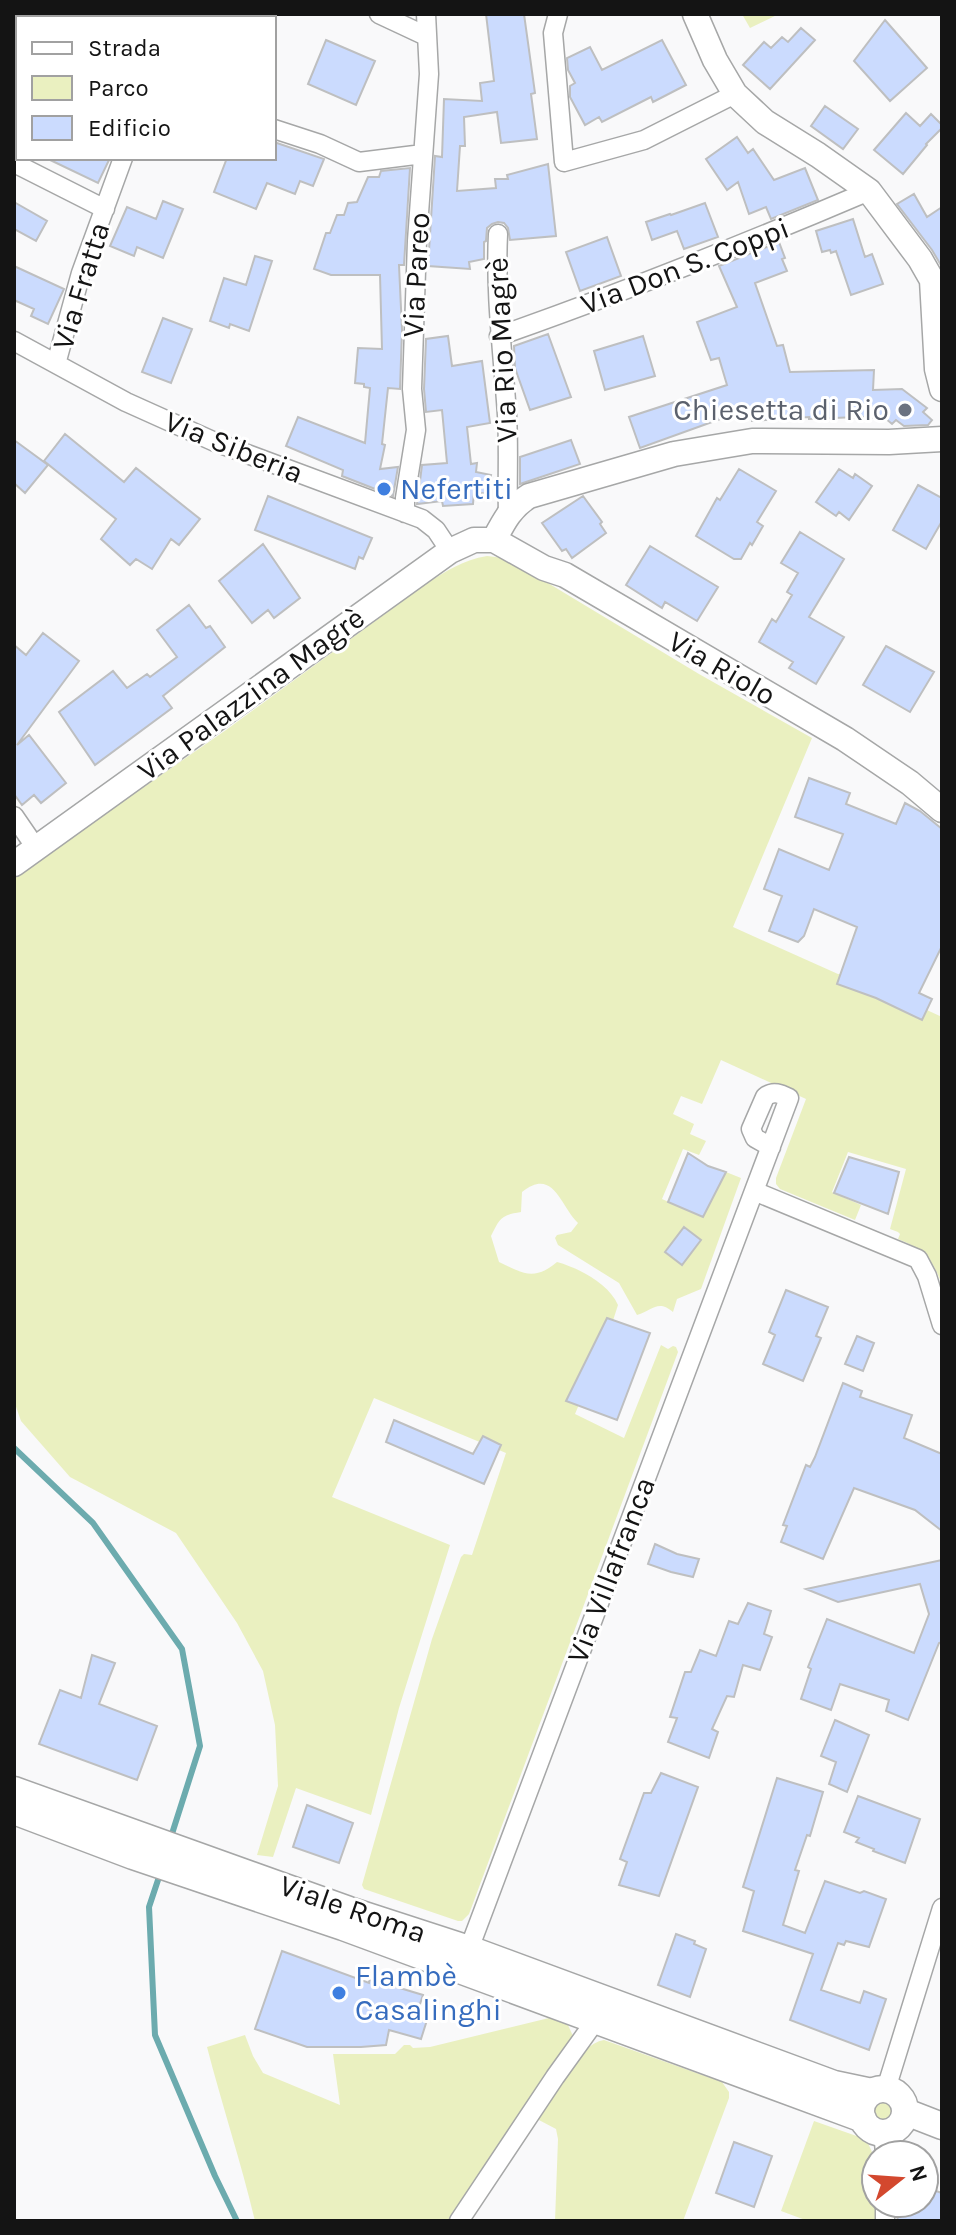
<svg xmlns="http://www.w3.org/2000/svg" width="956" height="2235" font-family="Karla,sans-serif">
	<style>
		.green { fill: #eaf0c0 }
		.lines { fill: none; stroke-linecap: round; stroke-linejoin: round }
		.stream { stroke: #6cabae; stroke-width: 6 }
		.building { fill: #cbdbfe; stroke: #bebfc0; stroke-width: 2 }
		.minor-casing { stroke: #a6a7a7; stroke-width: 21 }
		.tertiary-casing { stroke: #a6a7a7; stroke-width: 27 }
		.secondary-casing { stroke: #a6a7a7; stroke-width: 29 }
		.minor { stroke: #fff; stroke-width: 18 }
		.tertiary { stroke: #fff; stroke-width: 24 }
		.secondary { stroke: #fff; stroke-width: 26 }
		.worship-dot { fill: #6b7280; stroke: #fff; stroke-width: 3 }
		.shop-dot { fill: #3f7fe0; stroke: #fff; stroke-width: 3 }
		.labels { text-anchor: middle; stroke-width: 6; stroke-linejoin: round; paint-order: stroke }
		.street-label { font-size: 30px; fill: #141414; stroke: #fff }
		.worship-label { font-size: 30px; fill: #5b616d; stroke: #fff; text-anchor: end }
		.shop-label { font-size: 30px; fill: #366cbe; stroke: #fff; text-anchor: start }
	</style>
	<rect width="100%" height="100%" fill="#f9f9fa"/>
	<path class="green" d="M742,14h37l-29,14z
		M487,556l17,2 19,10 176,106 113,64 -79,189 105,47 13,1 91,42v268c-10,-27 -17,-35 -44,-46l2,-5 -2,-2 -8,-3 16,-60 -58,-17 -16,40 29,13 -6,15 -75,-31 -4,-5v-6l30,-79 -85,-39 -19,44 -21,-8 -8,18 21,10 -4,10 16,7 -7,14 -16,-6 -21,50 41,18 23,-45 15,6 -40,111 -24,10 -4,13c-15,-13 -20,-2 -36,3l-18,-32 -61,-38 -3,-7 2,-3 14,-3 7,-9c-18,-17 -24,-56 -56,-31l-1,20c-20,3 -21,6 -30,24l8,26c25,12 35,19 58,0 22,6 52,22 61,43l-9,28 -34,81 49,24 37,-93 7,4 5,-3 3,1 2,5 -209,562 -7,7h-4l-94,-32 -2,-4 70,-246 29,-82 3,-3 8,1 34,-102 -132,-55 -42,99 118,48 -51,163 -28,107 -75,-27 -23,69 -16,-2 21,-69 -3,-61 -12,-54 -26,-48 -61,-90 -106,-56 -49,-56 -7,-20v-524l212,-147 200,-146c20,-13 37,-24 61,-28z
		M549,2018l19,7 5,11 -1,6 -120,179h-197c-14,-59 -33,-116 -48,-174l38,-12 8,21 10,17 77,32 -7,-51h62l9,-9h6l3,3 17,-1z
		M604,2040l118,42 7,10v6l-46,123h-128l3,-82 -2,-10 -19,-10c14,-22 40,-75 67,-79z
		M873 2112a12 12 0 1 1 24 0a12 12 0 1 1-24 0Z
		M814,2121l51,18c16,21 13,58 10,82h-67l-27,-10z"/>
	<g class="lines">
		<path class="stream" d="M14,1448l79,75 89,126 18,97 -30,94
			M160,1874l-11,33 6,128 60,141 22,45"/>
	</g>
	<path class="building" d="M486,14h38l11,79 -4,1 6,45 -36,4 -4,-31 -33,5 1,29h-5l-3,45 39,-3 -1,-9h13l-1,-4 41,-11 8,72 -46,4 -2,-12 -4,-5 -6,-1 -6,2 -5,4 -1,13 -2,1v17l-15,3 1,7 -42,-3 7,-110 7,1 2,-58 38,2 -2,-18 14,-2z
		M885,20l42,48 -37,33 -36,-40z
		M801,28l14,12 -45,49 -27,-24 21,-23 7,6 11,-11 6,5z
		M326,40l49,21 -19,44 -48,-21z
		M662,40l24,45 -33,17 -2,-5 -49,25 -3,-5 -14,8 -15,-28v-11l5,-3 -7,-13 -1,-12 23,-11 12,23z
		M825,106l33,23 -15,20 -32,-23z
		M906,113l14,13 11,-12 11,11v3l-16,16 1,1 -24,29 -29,-24z
		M737,137l11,16 5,-4 21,31 31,-12 13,32 -47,19 -5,-12 -17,7 -11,-32 -11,8 -21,-31z
		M274,142l50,17 -11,27 -13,-5 -5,13 -28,-11 -11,26 -42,-17 13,-34h47z
		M46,158h64l-12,25z
		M410,168l-6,97h-5l3,65 -2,59 -12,-1 -6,56 3,1 -5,24 18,-2 -5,29 -51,-20 1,-6 -57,-24 12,-29 67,26 5,-55 -6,-1v-3l-9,-1 3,-35 24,1 -2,-74h-49l-17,-6 12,-36h4l7,-18h7l4,-12 9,-1 11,-25h11l2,-6z
		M914,194l13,23 15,-10v60l-10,-17 -35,-46z
		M163,201l20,8 -20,49 -26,-11 -3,9 -24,-10 17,-39 29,12z
		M14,202l33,19 -11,20 -22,-12z
		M705,203l13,34 -34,12 -7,-18 -25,9 -6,-18 24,-8 1,1z
		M853,219l12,38 7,-3 11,30 -32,11 -15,-44 -5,2 -1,-3 -8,2 -6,-21z
		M607,237l14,39 -41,15 -14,-39z
		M779,242l6,16 -3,1 5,12 -32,12 22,63 6,-1 7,27 84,-2 -1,20 29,-1 25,19 -4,4 9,8 -4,5 -24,1 -8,-6 -4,4 -7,-6 -27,-1 -49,2v-2l-57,4 -1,-13 -111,40 -11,-31 98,-32 -8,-27 -8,2 -14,-38 40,-15 -18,-41z
		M255,256l17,5 -23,70 -19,-7 -1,4 -19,-7 14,-43 22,7z
		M14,266l50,23 -16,35 -17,-8 3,-7 -20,-9z
		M163,318l29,11 -21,54 -29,-11z
		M548,334l23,63 -41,13 -15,-42 -1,-22z
		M448,336l4,30 30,-5 8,62 -23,4 4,37 6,-1 -1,9 15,3 -4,19 -13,-2 -1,12 -30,2 -1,-5 -25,3 5,-39 25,-2 -5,-53 -16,2 -2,-23 2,-50z
		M643,336l12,40 -50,14 -11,-39z
		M65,434l59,48 12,-14 64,51 -21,26 -8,-6 -19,30 -16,-10 -6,6 -29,-26 15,-20 -72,-58z
		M14,440l34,25 -23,28 -11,-10z
		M571,440l9,24 -60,20v-27z
		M739,469l37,22 -19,31 6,4 -11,19 -2,-2 -9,16h-7l-38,-23 21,-38 3,2z
		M839,469l14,9 2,-4 17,12 -23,34 -10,-8 -3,4 -20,-14z
		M918,485l24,13v23l-16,28 -33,-19z
		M268,496l104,42 -9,21 -4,-2 -4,12 -100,-39z
		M583,496l19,26 -2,2 6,9 -34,25 -6,-9 -4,2 -20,-28z
		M800,532l44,27 -35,58 35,20 -28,47 -27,-16 4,-6 -34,-20 13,-23 4,3 16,-27 -5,-3 11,-19 -17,-10z
		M263,544l37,54 -26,20 -6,-8 -16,13 -33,-42z
		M650,546l68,41 -21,34 -32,-19 -3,6 -36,-23z
		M189,605l17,23 4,-2 15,21 -62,49 9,12 -77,57 -36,-53 54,-41 14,17 20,-14 3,3 27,-20 -20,-27z
		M43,633l36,28 -62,84 12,-10 37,48 -25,20 -7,-8 -12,10 -8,-11v-149l12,10z
		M886,646l48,26 -24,40 -47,-27z
		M809,778l41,15 -4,11 50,20 9,-21 15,8 22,18v117l-23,47 13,6 -10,21 -46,-22 -39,-14 20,-57 -43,-18 -10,27 -6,6 -29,-11 13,-35 -18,-7 15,-40 50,21 14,-36 -48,-17z
		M688,1153l20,13 18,6 -23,45 -35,-15z
		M849,1157l50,15 -11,42 -54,-21z
		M684,1227l17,13 -19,25 -17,-13z
		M786,1290l42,17 -12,29 5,2 -18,43 -40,-17 12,-29 -6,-3z
		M607,1318l43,15 -33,87 -51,-19z
		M857,1336l17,7 -11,28 -18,-7z
		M843,1383l19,8 -2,6 52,18 -8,23 38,16v77l-27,-21 -61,-22 -31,71 -42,-17 6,-16 -4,-1 23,-60 4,2 5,-10z
		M394,1420l79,34 10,-18 18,9 -17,39 -98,-42z
		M655,1544l22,10 22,5 -6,18 -22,-5 -23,-8z
		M942,1560v82l-3,1 -31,77 -22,-9 3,-11 -49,-16 -9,26 -30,-11 10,-30 -3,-2 19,-48 87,34 15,-39 -9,-30 -82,18 -32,-13z
		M748,1603l23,8 -7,23 8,3 -12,33 -17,-5 -9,32 -7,-1 -15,33 6,3 -9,26 -41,-16 9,-24 -7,-1 15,-45h6l9,-22 16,6 13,-35 9,3z
		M92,1655l23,8 -16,41 58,22 -20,54 -98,-36 21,-54 21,8z
		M835,1720l34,15 -22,57 -18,-8 7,-22 -15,-6z
		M661,1773l37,14 -39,109 -40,-11 8,-23 -7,-3 24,-66h7z
		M777,1778l46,14 -13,44 -3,-1 -12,35 4,1 -16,54 22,8 20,-52 35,12 4,-2 22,8 -17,48 -23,-6 -2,4 -6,-2 -17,47 39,13 4,-12 22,8 -17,51 -79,-30 23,-66 -70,-23 11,-40 -11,-4z
		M858,1796l62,23 -15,44 -32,-12 1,-2 -18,-7 3,-4 -15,-6z
		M307,1805l46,18 -14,40 -46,-16z
		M676,1934l19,7 -1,3 12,5 -16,48 -32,-12z
		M282,1951l87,32 1,-4 53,16 -7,21 11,4 -6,19 -32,-9 -3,15 -25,2h-54l-52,-18z
		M734,2142l38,14 -18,51 -38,-14z
		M924,2187l18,6v28h-45l4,-18h23z"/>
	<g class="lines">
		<g class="minor-casing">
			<path id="minor" d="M379,14l47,22
				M558,14l-5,19 11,129 80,-22 91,-46
				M274,129l46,15 39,18 64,-8
				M14,163l91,46
				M498,234c-3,61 5,120 9,181 2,33 0,66 1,99
				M499,336c125,-44 248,-93 370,-145
				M14,341l112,61 89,40 207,77 14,11 14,21
				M56,364l25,-91 42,-115
				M405,513v-15l11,-68 -4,-41 5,-148 12,-167 -3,-60
				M14,816l22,32
				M754,1191l164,68 9,17 15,49
				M469,1949l285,-758 35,-93c-8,-4 -16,-8 -24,-1l-14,32 4,9 16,9
				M886,2089l56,-181
				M885,2155l-1,-14 2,-7
				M459,2221l96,-144 41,-57
				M885,2221v-18"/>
		</g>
		<g class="tertiary-casing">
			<path id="tertiary" d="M695,14l20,46 20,34 30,28 53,33 51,36 51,68 12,21 5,89 5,20
				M494,540c10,-19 17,-33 35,-44l145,-42 78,-13 137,1 53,-3
				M14,864l436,-313 24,-11h20l50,28 21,7 280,164 65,44 32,27"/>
		</g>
		<g class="secondary-casing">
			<path id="secondary" d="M14,1790l335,120 120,39 365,135 38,8
				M14,1811l119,45 210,71 520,192
				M861 2111a22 22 0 1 1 44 0a22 22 0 1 1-44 0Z
				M906,2112l36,14"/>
		</g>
		<use href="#minor" class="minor"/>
		<use href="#tertiary" class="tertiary"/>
		<use href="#secondary" class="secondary"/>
	</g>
	<circle class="worship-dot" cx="905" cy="410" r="8"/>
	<g class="shop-dot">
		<circle cx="384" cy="489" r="8"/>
		<circle cx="339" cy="1993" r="8"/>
	</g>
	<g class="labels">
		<g class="street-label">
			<text transform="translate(685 266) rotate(-21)" y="10">Via Don S. Coppi</text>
			<text transform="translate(416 275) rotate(-87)" y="10">Via Pareo</text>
			<text transform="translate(81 286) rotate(-73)" y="10">Via Fratta</text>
			<text transform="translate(502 350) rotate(-93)" y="10">Via Rio Magrè</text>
			<text transform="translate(234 447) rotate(22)" y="10">Via Siberia</text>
			<text transform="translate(722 668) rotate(30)" y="10">Via Riolo</text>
			<text transform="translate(251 694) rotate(-36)" y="10">Via Palazzina Magrè</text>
			<text transform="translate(611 1570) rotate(-69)" y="10">Via Villafranca</text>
			<text transform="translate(353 1909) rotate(19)" y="10">Viale Roma</text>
		</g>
		<g class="worship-label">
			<text x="889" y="420">Chiesetta di Rio</text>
		</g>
		<g class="shop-label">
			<text x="400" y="499">Nefertiti</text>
			<text x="355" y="1986">Flambè<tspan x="355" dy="34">Casalinghi</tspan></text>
		</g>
	</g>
	<rect width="956" height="2235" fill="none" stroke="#141414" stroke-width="32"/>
	<rect x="16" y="16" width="260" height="144" fill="#ffffff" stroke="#a1a1a1" stroke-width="2"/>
	<rect x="32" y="42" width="40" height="12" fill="#ffffff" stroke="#a1a1a1" stroke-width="2"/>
	<text x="88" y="56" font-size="24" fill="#141414">Strada</text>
	<rect x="32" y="76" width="40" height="24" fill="#eaf0c0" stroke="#a1a1a1" stroke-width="2"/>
	<text x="88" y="96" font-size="24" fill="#141414">Parco</text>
	<rect x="32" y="116" width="40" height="24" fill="#cbdbfe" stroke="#a1a1a1" stroke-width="2"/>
	<text x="88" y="136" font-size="24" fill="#141414">Edificio</text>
	<g transform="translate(900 2179) rotate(73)"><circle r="38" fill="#ffffff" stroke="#a1a1a1" stroke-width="2"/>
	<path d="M0-6L14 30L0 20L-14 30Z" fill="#d3482e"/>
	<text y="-12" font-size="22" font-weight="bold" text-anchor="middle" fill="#141414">N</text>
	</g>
</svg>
